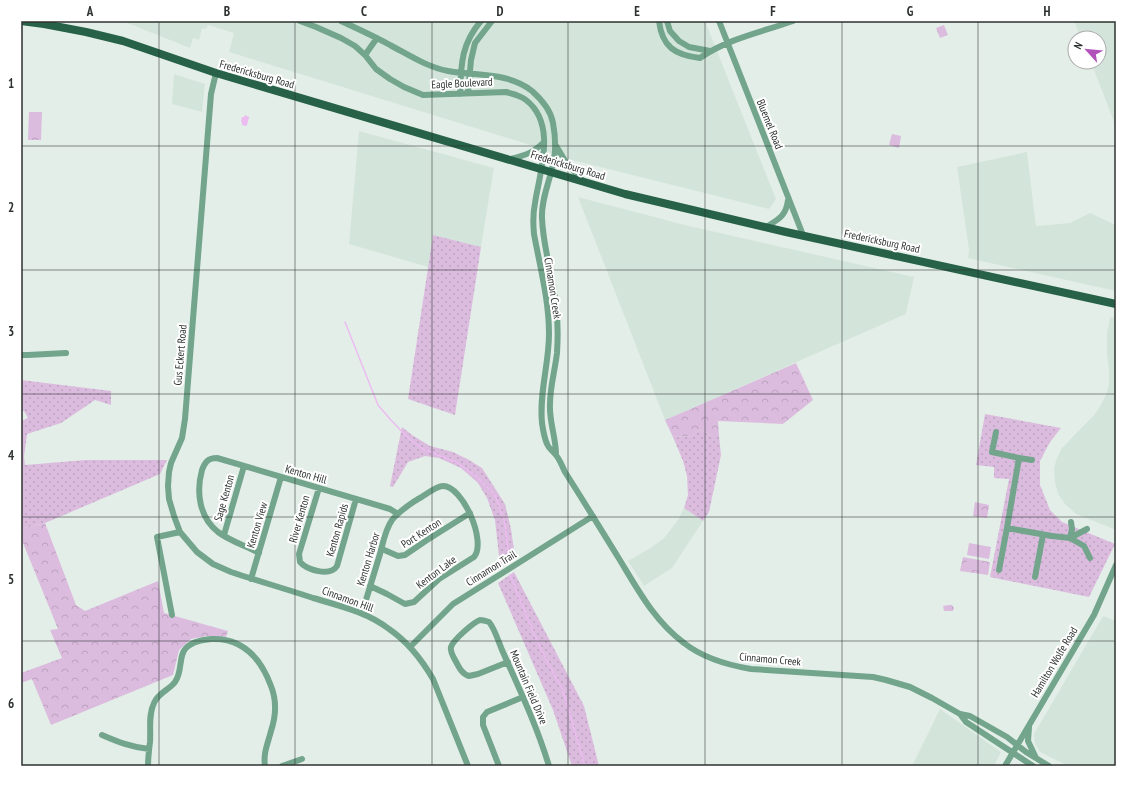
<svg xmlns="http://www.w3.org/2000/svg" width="1137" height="787" font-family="'PT Sans Narrow',sans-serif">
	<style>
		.built { fill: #d3e5db }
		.grass { fill: url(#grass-dots) }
		.forest { fill: url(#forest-crowns) }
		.pitch { fill: #dbbcde }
		.water { fill: #ecbcf0 }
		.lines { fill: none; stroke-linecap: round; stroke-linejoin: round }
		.stream { stroke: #ecbcf0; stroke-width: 1.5 }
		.minor { stroke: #72a58c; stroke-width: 6 }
		.major { stroke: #266148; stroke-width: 8 }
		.grid { fill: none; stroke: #2e3230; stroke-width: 1; stroke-opacity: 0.55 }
		.labels { text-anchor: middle; stroke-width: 4; stroke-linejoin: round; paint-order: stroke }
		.street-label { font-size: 11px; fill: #2e3230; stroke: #fff }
		.neatline { fill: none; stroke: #2e3230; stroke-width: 1.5 }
		.grid-label { font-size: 13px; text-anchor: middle; font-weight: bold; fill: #2e3230 }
	</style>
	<defs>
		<pattern id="grass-dots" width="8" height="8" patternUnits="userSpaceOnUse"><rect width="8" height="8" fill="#dbbcde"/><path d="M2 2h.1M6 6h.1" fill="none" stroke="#bca2bf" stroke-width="1.8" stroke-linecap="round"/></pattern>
		<pattern id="forest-crowns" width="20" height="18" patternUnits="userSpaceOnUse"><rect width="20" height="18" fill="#dbbcde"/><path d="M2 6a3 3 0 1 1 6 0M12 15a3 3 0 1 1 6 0" fill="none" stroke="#bca2bf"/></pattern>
	</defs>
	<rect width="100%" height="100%" fill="#e4eee8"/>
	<path class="built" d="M122,21h583l71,178 -7,10 -201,-50 -44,-16 -295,-91 5,-19 -26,-8 -1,3 -3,1 -2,-1 -3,12 -6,-2 -3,10z
		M1074,21h42v106l-25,-65h8v-24h-18z
		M174,74l31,10 -3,28 -30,-8z
		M359,131l135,37 -13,79 -48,-12 -5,32 -79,-23z
		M1027,152l9,74 34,-3 20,-10 26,12v66l-148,-33 1,-8 -12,-83z
		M578,197l107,28 229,52 -8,37 -241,106z
		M1110,317l6,1v212l-40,-16 -11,-10 -7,-10 -3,-11 -1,-15 3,-10 5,-10 33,-34 4,-6 7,-13 3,-11v-15l-2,-13v-23z
		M684,508l19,13 -31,47 -28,18 -16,-25 24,-14 12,-9 14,-18z
		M1103,616l13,5v145h-48l-28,-14 -5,-8 -1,-10z
		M940,709l61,43 -7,14h-82z"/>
	<path class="grass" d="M433,235l48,12 -26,168 -47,-16z
		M21,380l90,11v14l-16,-5 -34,23 -34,11 -3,23 1,8 61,-5h81l-7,14 -115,49 -24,6v-108l7,-3 -4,-7h-3z
		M985,414l76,14 -11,14 -10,19v24l10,25 12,12 53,22 -26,53 -99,-20 19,-98 -15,-1v-11l-18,-2z
		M402,427l10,8 18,11 23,6 16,8 13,8 23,36 6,25 4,28 -15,8 -5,-45 -8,-22 -9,-15 -17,-15 -22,-10 -14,-2 -17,6 -15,25 -3,-1z
		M699,430l6,2 5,4h9l2,19 -12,57 -6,9 -19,-13 4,-13 -1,-19 -4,-15 -10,-24 19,-1z
		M514,572l70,134 15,60h-27l-19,-56 -55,-127z"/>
	<path class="forest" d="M944,25l4,10 -8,3 -4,-10z
		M29,112h13l-1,28h-13z
		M796,363l17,37 -30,24 -65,-3 1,15h-9l-5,-4 -6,-2 -7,6 -19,1 -8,-17z
		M975,502l14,3 -2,13 -14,-2z
		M45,523l31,82 9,6 73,-30 6,32 64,18 -2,6 -20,-1 -15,3 -12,11 -6,25 -122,50 -19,-46 -11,4v-10l41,-15 -12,-28 8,-1 -37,-91v-9z
		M963,557l27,5 -2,13 -28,-4z
		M949,605h3l2,3 -1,3h-9l-1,-5z"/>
	<path class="pitch" d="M31,117h8v19l-9,-1z
		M892,134l9,2 -2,12 -10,-3z
		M969,543l22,4 -2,12 -22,-4z
		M967,560l18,3 -1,9 -18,-4z"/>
	<path class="water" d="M245,115l4,2v1l-2,7 -1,1 -4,-1v-2l-1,-2 1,-4h2z"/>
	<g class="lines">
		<path class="stream" d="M345,322l33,83 12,14 18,19 15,11 33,13 20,14 19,19 10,28 4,38
			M510,575l24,59 11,23 18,34 22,75"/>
		<path class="minor" d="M300,21l16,6 25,11 14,8 10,9 11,14 14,10 14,8 19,8 83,-3c7,2 14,3 20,8 31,24 14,71 9,103 -2,10 -2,21 -1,31 6,33 15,66 15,100 0,30 -10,59 -7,89 1,7 2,14 5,21 2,5 6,7 9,11 4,5 6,11 9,17 18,28 35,56 53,85 19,31 36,64 66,86 19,15 43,22 67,26l122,8 13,3 24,7 22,11 28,16 10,2 37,21 19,15 23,14
			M341,21c17,8 33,15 49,24 19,10 37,22 58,26 27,5 61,1 84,20 9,8 19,20 21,32 2,11 3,25 1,36 -3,20 -13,39 -12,59 1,30 11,58 14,87 2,16 2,32 1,48 -2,17 -7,34 -7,51 -1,18 6,33 6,51
			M659,21c3,26 16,34 41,37 27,-19 62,-26 93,-37
			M667,21l3,10 9,10 10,6 21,4
			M719,21l84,214
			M365,55l12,-17
			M216,73l-5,21 -26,325 -3,19 -11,25 -2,9 -1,14 1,13 5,17 6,16 17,20 16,12 18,8c27,9 55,17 82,26 27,8 54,14 76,31 19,13 33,31 44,50l35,87
			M468,93l3,-33 4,-17 17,-22
			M460,94c1,-29 1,-50 21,-73
			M555,144l12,20 16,17
			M511,159c15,-4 22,-6 33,-17
			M766,227c13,-8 20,-11 22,-27
			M21,355h7l38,-2
			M996,432l-4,20 27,6 -12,70
			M1019,458l13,2
			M319,488l-20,66 1,8c7,8 30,15 37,4l19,-67
			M224,535l20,-69
			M1070,538l17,-9
			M1070,538l2,-9 -1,-7
			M382,549l16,7 7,-1 22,-15 43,-27
			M259,553c-13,-7 -29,-12 -41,-21 -19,-15 -22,-40 -16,-62 3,-8 6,-12 15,-12l173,51 8,5
			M999,570l8,-42 45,8 18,2 14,8 6,12
			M1035,577l8,-42
			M251,579l30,-102
			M362,613c6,-20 12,-39 18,-59 3,-11 5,-24 12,-34 7,-9 17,-15 26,-21 6,-3 18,-13 25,-13 20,0 44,56 31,71l-35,22 -25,23 -9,2 -18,-10 -17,-8
			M172,615l-15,-78 23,-5
			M410,647l43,-43 140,-88
			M508,662l-30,12 -9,2c-8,-2 -11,-11 -15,-18 -2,-4 -4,-7 -3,-11 2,-7 23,-25 29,-27 3,0 6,1 9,2 5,5 10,21 13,28 17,38 35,76 47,116
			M960,714l6,8 67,44
			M1029,727l-1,14 8,17
			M102,735c16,7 29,12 47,14
			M148,766c0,-8 1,-16 2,-24 1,-13 -2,-27 4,-39 4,-10 15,-13 21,-21 8,-11 3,-26 11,-34 7,-7 17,-8 26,-9 31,-1 49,20 59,47 6,15 5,30 0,45 -3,12 -8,22 -6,35
			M282,766l20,-7
			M499,766l-16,-41v-8l4,-5 36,-15
			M1005,766l89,-151 22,-50"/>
		<path class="major" d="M21,21l23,3 42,8 37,9 93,32 409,121 161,38 330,72"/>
	</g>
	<path class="grid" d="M159,21v745M295,21v745M432,21v745M568,21v745M705,21v745M842,21v745M978,21v745M21,146h1095M21,270h1095M21,394h1095M21,517h1095M21,641h1095"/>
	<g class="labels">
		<g class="street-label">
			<text transform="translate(257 74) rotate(16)" y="4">Fredericksburg Road</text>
			<text transform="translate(462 83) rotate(-3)" y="4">Eagle Boulevard</text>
			<text transform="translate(770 124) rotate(68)" y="4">Bluemel Road</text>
			<text transform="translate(568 165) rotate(17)" y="4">Fredericksburg Road</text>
			<text transform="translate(882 241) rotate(12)" y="4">Fredericksburg Road</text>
			<text transform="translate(553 288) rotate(81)" y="4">Cinnamon Creek</text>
			<text transform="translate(180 355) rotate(-85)" y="4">Gus Eckert Road</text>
			<text transform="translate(306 474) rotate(16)" y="4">Kenton Hill</text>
			<text transform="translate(224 498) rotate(-74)" y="4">Sage Kenton</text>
			<text transform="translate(299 519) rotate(-74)" y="4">River Kenton</text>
			<text transform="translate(257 525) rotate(-73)" y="4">Kenton View</text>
			<text transform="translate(337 530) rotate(-74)" y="4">Kenton Rapids</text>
			<text transform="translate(421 533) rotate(-33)" y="4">Port Kenton</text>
			<text transform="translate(368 559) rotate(-73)" y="4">Kenton Harbor</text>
			<text transform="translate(491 568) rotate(-32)" y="4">Cinnamon Trail</text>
			<text transform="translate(436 572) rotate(-37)" y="4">Kenton Lake</text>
			<text transform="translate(348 599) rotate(20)" y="4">Cinnamon Hill</text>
			<text transform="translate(770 659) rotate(5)" y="4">Cinnamon Creek</text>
			<text transform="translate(1054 662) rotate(-59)" y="4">Hamilton Wolfe Road</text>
			<text transform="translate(529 687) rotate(67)" y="4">Mountain Field Drive</text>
		</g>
	</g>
	<rect width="1137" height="787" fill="none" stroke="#ffffff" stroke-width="44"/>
	<g transform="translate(1087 50) rotate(297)"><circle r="19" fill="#ffffff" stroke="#abadac"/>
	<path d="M0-3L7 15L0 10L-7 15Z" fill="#b152bb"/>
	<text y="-6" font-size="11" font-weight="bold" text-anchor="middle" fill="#2e3230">N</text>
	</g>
	<rect x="22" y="22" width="1093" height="743" class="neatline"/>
	<g class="grid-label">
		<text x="90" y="16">A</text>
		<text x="227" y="16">B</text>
		<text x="364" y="16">C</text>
		<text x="500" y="16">D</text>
		<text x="637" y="16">E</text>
		<text x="773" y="16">F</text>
		<text x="910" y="16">G</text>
		<text x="1047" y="16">H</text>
		<text x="11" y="88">1</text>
		<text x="11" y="212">2</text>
		<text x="11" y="336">3</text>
		<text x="11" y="460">4</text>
		<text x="11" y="584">5</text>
		<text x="11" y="708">6</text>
	</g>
</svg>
